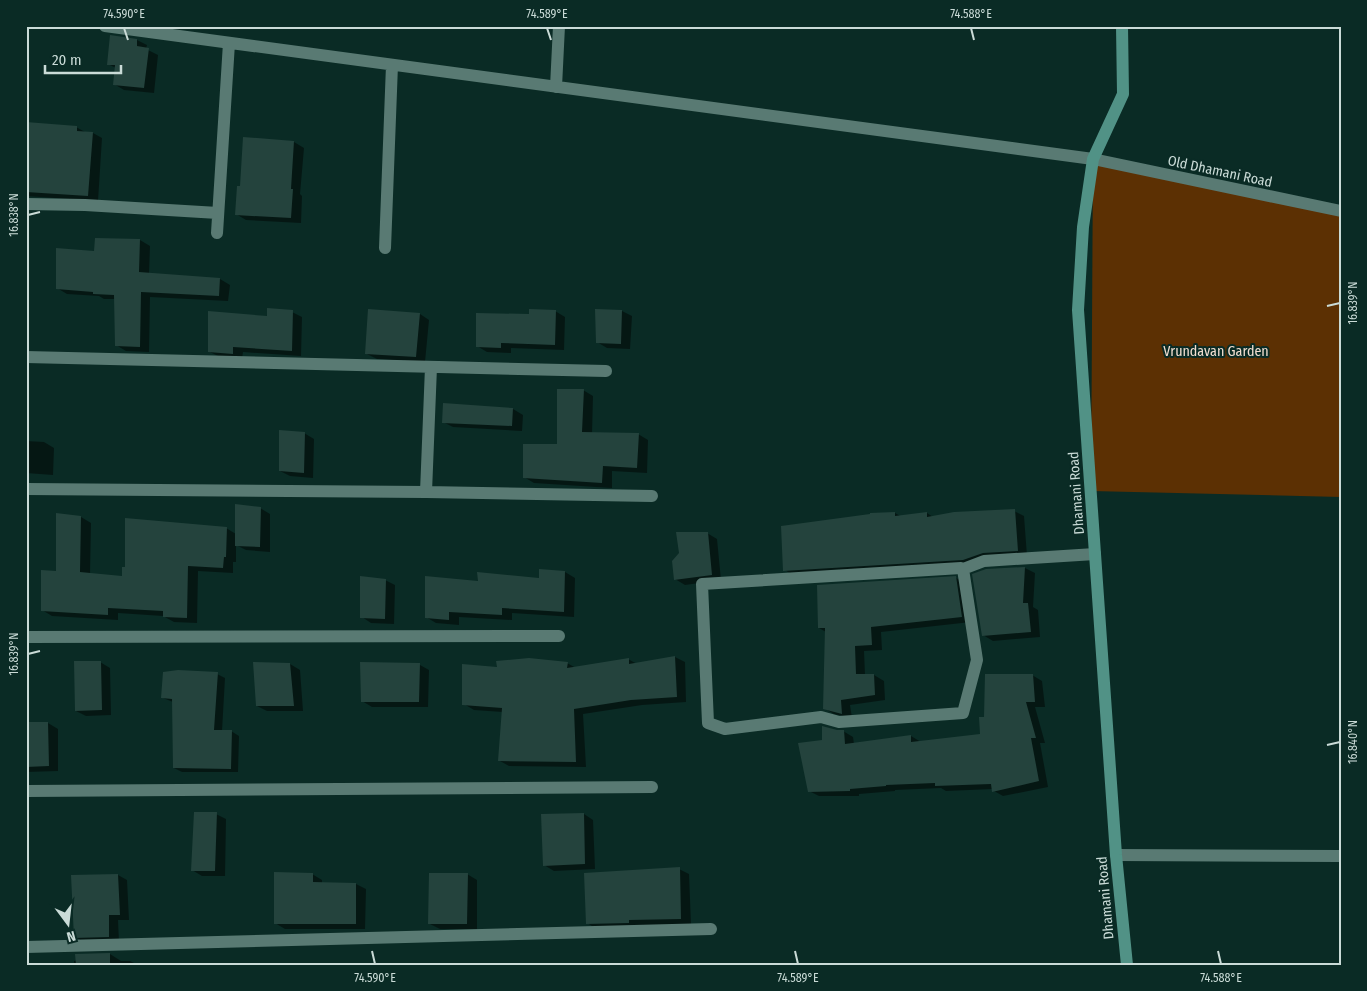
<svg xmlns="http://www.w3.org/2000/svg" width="1367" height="991" font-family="'Fira Sans Condensed',sans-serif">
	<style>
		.green { fill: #5c3003 }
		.shadow { fill: #0007 }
		.building { fill: #24433d }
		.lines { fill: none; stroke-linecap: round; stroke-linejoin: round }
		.minor { stroke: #597a73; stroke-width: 12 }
		.secondary { stroke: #519286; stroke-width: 12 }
		.ticks { fill: none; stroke: #cadbd7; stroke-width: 2 }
		.labels { text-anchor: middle; stroke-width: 4; stroke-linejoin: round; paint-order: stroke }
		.street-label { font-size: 14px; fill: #cadbd7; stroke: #0a2b25 }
		.park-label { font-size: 14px; fill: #f3dfd1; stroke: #0a2b25 }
		.neatline { fill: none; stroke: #cadbd7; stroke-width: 2 }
		.ticks-label { font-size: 12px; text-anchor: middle; fill: #cadbd7 }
	</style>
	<rect width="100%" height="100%" fill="#0a2b25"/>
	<path class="green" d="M1093,159l248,52v286l-250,-6z"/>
	<path class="shadow" d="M137,40l10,5 -1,4 12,6 -4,38 -30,-3 -10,-6 2,-16 -8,-4z
		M26,124l50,3 9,5 8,1 9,5 -4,63 -72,-5z
		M294,142l10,6 -4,46 2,2 -1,27 -55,-3 -10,-6 5,-27z
		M96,239l44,1 10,6 -1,28 71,5 10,6 -2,16 -78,-4 -1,55 -23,-1 -10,-6v-46h-12l-5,-3 -32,-2 -10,-6 39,-36z
		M555,311l10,6 -1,33 -53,-2v5l-24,-1 -10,-6 53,-31z
		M622,311l10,5 -2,33 -23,-1 -10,-6z
		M292,312l10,5 -1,39 -58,-4 -1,7 -22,-2 -10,-5 58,-35z
		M420,314l9,6 -4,42 -48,-3 -10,-5z
		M583,390l10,6 -1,38h46l10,6 -1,33 -35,-2v17l-78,-5 -10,-6 34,-32z
		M444,404l69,5 10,6 -1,16 -69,-4 -10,-5z
		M304,433l10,6 -1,39 -23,-2 -10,-5z
		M26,441l18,1 10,6 -1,27 -27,-2z
		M260,508l10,6v38l-24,-2 -10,-5v17h-3v11l-35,-2 -1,52 -23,-1 -11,-6 -45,-3v7l-66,-4 -10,-6 39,-93 10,6 -1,51 34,3 102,-49 10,6z
		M1014,511l10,5 3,40 -54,9 -179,11 -9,-6 110,-57 7,4 25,-4 6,4z
		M707,533l10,6 4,41 -36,5 -10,-6z
		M1025,568l10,5 -2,34 5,3 2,27 -47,4 -10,-6 3,-65z
		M565,572l10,6 -1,39 -62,-4v7l-53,-3v8l-23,-2 -10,-6z
		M956,578l10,5 5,39 -90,10 1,18 -18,1 1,24h9l10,6 1,19 -35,5 2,13 -18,-4 -10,-6 2,-76 -7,-4z
		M385,580l10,5 -1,39 -23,-1 -9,-6z
		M675,657l10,5 1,40 -44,3 -59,9 3,53 -77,-1 -9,-5 3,-49 -29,-2 -10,-6 34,-36 69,-5 9,5 52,-9 9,5z
		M100,662l10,6 1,47 -25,1 -10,-5z
		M290,664l10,6 3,41h-36l-10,-5z
		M420,665l9,5 -1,37h-56l-10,-6z
		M217,674l8,4 -3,53h9l8,5 -1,36h-56l-8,-4 -1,-66 -10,-4z
		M1032,675l10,6 3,26h-10l10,36h-5l8,44 -45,9 -9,-5 -1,-2 -47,2 -5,-3 -46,2v1l-36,3v2h-40l-10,-5 14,-50 14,-10h6l10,6 1,7 57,-8 10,6 61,-7 3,-17z
		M26,723h22l10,6v42l-32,1z
		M216,814l10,5 -1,57h-23l-10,-6z
		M584,814l9,6 2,49 -41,2 -10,-6z
		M679,869l10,5 2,50 -94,5 -10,-6z
		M312,874l10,6v3l34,1 10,5 -1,40h-80l-10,-6z
		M467,874l10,6v49h-37l-10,-5z
		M118,875l9,5 2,40h-11l1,22 -34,1 -9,-6z
		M110,954l11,7h9l6,3 7,1h-69v-4z"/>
	<path class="building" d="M110,35l27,4v7l12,2 -5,40 -31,-3 2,-20h-8z
		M26,122l51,4v5l16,1 -5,64 -62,-4z
		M243,137l51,4 -3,48h2l-2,29 -56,-3 2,-29h3z
		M95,238l45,1 -1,33 81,6 -1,18 -78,-4 -1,55 -25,-1 -1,-51 -21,-1v-2l-37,-3v-41l38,3z
		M267,308l26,2 -1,41 -59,-4v7l-25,-2v-41l59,5z
		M368,309l52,4 -4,44 -51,-3z
		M529,309l27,1 -1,35 -54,-2v5l-25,-1v-34l53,1z
		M595,309l27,1 -1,34 -25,-1z
		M557,389h27l-2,43 57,1 -2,35 -34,-2 -1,17 -79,-5v-34h34z
		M443,403l70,5 -1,18 -70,-3z
		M279,430l26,2 -1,41 -25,-2z
		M235,504l26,3 -1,40 -25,-1z
		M1015,509l3,42 -35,2 -20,7 -180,11 -2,-45 89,-12v-1l25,-1v4l32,-4v5l27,-5z
		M56,513l25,3 -1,56 42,4v-9h3v-49l102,9 -1,30h-2l-1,11 -35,-2 -1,52 -24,-1v-6l-55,-3v7l-67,-4v-41l15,1z
		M676,532h32l4,43 -38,5 -2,-19 7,-8z
		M1025,567l-2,36h5l3,29 -49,4 -10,-62 14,-5z
		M539,569l26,2 -1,41 -62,-4v7l-53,-3v8l-24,-2v-42l53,5 -1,-9 62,6z
		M360,576l26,3 -1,40 -25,-1z
		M956,576l6,41 -91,10 1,18 -17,1 1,28h18l1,21 -34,5 1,14 -19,-5 2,-81h-7l-1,-43z
		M675,656l2,41 -46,3 -57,9 2,53 -78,-1 4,-53 -40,-3v-41l35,3 -1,-6 33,-3 39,4 -1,6 62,-10v6z
		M74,661h27l1,49 -27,1z
		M253,662l37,1 4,43h-38z
		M360,662l60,1 -1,39h-58z
		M178,670l40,2 -4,58h18l-1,39 -58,-1 -1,-69 -11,-1 2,-26z
		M985,674h48l2,28h-9l10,36h-5l8,43 -47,11 -1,-8 -56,2v-3l-49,2v1l-36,3v2l-42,1 -10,-49 24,-3v-14l15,4h7l1,14 66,-9v7l69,-8 -1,-17h5z
		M26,722h22l1,44 -23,1z
		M194,812h23l-2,59h-24z
		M584,813l1,51 -42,2 -2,-52z
		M680,867l1,52 -52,1v3l-43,1 -2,-51z
		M274,872l39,1v9l43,1v41h-82z
		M429,873h39l-1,51h-39z
		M118,874l2,41h-11v22l-35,1 -3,-63z
		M110,953v12h-34l-1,-11z"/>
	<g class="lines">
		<path class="minor" d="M105,26l988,133 248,52
			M556,87l3,-61
			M26,204l59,1 133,8
			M217,233l12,-190
			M385,248l7,-183
			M26,357l580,14
			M26,489l400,3 226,4
			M426,492l5,-125
			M961,568l-259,16 6,139 17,6 96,-12 18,5 124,-9 14,-53 -14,-91 21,-8 111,-7
			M26,637l533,-1
			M26,791l626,-4
			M1116,855l225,1
			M26,947l685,-18"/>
		<path class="secondary" d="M1122,26l1,68 -30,65 -10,68 -5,83 38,545 11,110"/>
	</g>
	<path class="ticks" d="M124,28l4,12M547,28l4,12M971,28l3,12M28,215l12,-3M1327,306l13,-3M28,654l12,-3M1327,745l13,-3M372,951l3,13M795,951l3,13M1218,951l3,13"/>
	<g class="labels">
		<g class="street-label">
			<text transform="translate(1220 171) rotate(12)" y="5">Old Dhamani Road</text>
			<text transform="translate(1076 493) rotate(-94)" y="5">Dhamani Road</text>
			<text transform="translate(1105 898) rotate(-95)" y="5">Dhamani Road</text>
		</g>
		<g class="park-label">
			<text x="1216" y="356">Vrundavan Garden</text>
		</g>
	</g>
	<rect width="1367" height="991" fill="none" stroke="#0a2b25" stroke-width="55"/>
	<g transform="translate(68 924) rotate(165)" stroke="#0a2b25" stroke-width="4" paint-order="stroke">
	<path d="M0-4L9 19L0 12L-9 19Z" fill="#cadbd7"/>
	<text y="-8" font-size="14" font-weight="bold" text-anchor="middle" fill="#cadbd7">N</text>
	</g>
	<path d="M45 65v8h76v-8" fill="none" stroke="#cadbd7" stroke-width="2.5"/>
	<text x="52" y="65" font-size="15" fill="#cadbd7" stroke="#0a2b25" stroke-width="4" paint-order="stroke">20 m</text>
	<rect x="28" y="28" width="1312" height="936" class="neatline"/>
	<g class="ticks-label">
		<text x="124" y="18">74.590°E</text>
		<text x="547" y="18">74.589°E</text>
		<text x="971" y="18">74.588°E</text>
		<text transform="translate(14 215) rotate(-90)" y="4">16.838°N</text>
		<text transform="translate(1353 303) rotate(-90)" y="4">16.839°N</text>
		<text transform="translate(14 654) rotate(-90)" y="4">16.839°N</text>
		<text transform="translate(1353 742) rotate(-90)" y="4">16.840°N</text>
		<text x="375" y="982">74.590°E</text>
		<text x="798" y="982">74.589°E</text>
		<text x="1221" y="982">74.588°E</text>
	</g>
</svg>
